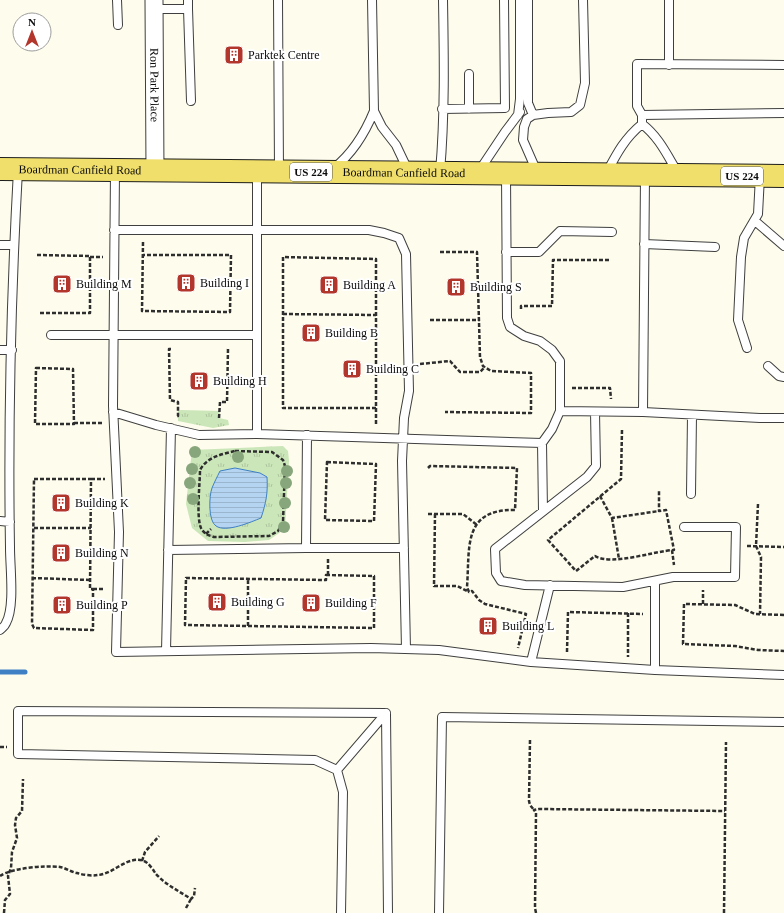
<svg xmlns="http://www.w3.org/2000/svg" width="784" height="913" font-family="Georgia,serif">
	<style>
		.grass { fill: url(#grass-tufts) }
		.water { fill: url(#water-rules); stroke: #3f80c5 }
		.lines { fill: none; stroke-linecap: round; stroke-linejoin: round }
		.stream { stroke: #3f80c5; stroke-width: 5 }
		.service-casing { stroke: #3f3f3f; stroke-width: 10 }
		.minor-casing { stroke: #3f3f3f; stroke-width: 19 }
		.primary-casing { stroke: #1d1d1d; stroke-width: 24 }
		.path { stroke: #2e2e2e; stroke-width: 2.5; stroke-dasharray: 4 2; stroke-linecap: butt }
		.service { stroke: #fff; stroke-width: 8 }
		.minor { stroke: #fff; stroke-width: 17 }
		.primary { stroke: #f0df6a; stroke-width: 22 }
		.tree { fill: #87a67c }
		.labels { text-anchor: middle; stroke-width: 4; stroke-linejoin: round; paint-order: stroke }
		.shield { fill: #fff; stroke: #555; stroke-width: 1 }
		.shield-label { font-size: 11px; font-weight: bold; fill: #0c0c0c }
		.poi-label { font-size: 12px; fill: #0c0c0c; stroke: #fff; text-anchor: start }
		.street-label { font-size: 12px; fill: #0c0c0c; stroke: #fff }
	</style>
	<defs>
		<pattern id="grass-tufts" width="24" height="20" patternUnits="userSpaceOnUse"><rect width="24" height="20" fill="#cbe6b8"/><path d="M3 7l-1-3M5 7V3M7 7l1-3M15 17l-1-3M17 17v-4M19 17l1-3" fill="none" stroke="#adc49d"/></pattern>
		<pattern id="water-rules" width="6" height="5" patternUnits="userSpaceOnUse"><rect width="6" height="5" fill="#b4d4f2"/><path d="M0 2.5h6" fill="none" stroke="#9ab5ce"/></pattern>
	</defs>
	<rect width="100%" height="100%" fill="#fefcec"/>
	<path class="grass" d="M181,410l39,1 -1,7 9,2 1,5 -16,3 -35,-7v-10z
		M283,446l5,5 1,10 -4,68 -16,11 -24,2 -37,-1 -16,-13 -6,-24 6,-54z"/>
	<path class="water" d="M235,468l25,5 7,4c1,16 -1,26 -6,41 -10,4 -35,15 -45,8 -8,-5 -7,-30 -4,-38 2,-5 5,-11 8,-17z"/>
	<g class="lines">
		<path class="stream" d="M0,672h25"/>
		<g class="service-casing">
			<path id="service" d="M117,0l1,25
				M278,0l1,171
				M372,0l2,111
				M528,0v103l5,12
				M669,0v65
				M154,9h34v-9
				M188,9l3,92
				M442,109l63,-1 -1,-108
				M469,109v-35
				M518,115l2,-16v-99
				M642,115l142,-2
				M642,124c17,13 25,31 36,49
				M334,168c19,-15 31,-35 40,-57l8,16 14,18 9,19 5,6
				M115,171l-2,235 6,126 -3,120 255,-4 68,2 92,12
				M479,171l26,-39 15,-20
				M257,172v262l285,9
				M440,172c5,-57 4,-115 3,-172
				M537,172l-14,-32 1,-13 3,-8 6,-4 15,-2 23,-1 9,-7 5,-22 -2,-83
				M607,172c10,-19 18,-34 35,-48v-9l-5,-9v-42l147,1
				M506,175l1,143 3,9 14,9 16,5 12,9 8,11v50l83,1
				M645,176l-2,236 117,6h24
				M755,221l29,25
				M114,230h255l15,3 15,5 7,16 3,137 -5,27 -2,43 4,188
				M644,244l71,3
				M0,245h14
				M506,252h33l21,-21 52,1
				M51,335h206
				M747,348l-9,-28 3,-63 3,-19 14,-24 2,-38
				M0,350h12
				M768,366l11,10 5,1
				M113,412l43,13 43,10 58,-1
				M595,412l1,54 -9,11 -92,72 1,24 5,8 24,4 98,2 50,-10h62l1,-50h-52
				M691,494l1,-79
				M543,511l-1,-68 10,-14 8,-18
				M0,521l10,1
				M306,548h98
				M168,550l138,-2 1,-113
				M655,581v89l129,5
				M550,585l-19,77 124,8
				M0,630c2,-2 5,-4 6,-7 9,-16 4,-55 4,-75 -2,-126 1,-252 8,-378
				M166,651l5,-223
				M337,770l49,-57
				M341,913l2,-121 -6,-22 -22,-10 -297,-6v-43l368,2 2,200
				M439,913l3,-196 342,5"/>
		</g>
		<g class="minor-casing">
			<g id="minor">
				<path id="s1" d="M154,0l1,171"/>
			</g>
		</g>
		<g class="primary-casing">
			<g id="primary">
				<path id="s2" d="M0,169l784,7"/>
			</g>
		</g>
		<path class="path" d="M143,242l-1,69 88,1 1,-57h-88
			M440,252h37l3,105 3,9 8,5 40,2v40l-86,-1
			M37,255l53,1v57h-52
			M90,257h13
			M521,309v-3h31l1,-46h58
			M283,314l93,1
			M430,320h50
			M171,349h-2l1,51 8,2v14h-2
			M420,364l30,-3 10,11h20l5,-5
			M36,368l37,1 1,55h-39z
			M376,369h21
			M572,388h38l1,11
			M376,408h-93v-151l93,2v167
			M219,418l1,-16h7l1,-53h-2
			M74,423h28
			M622,430l-1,49 -73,61 28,31 19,-15c17,10 59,-5 79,-6l-8,-40 -7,1v-20
			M235,451l37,1 11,8 2,6 -2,56 -5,9 -9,5 -55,1c-6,-2 -10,-3 -13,-9 -5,-11 -1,-45 -1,-58 7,-13 22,-16 35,-19z
			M327,462l49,2 -2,57 -49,-1z
			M428,468l2,-2 87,2 -2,42c-53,-1 -45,38 -48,77l2,5 3,-1 7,9 6,4 41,10 -8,34
			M34,479h57l-1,110h3v41l-59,-2 -2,-4z
			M91,479h14
			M600,496l12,22 47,-7
			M758,504l-2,42 5,11 -1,57
			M428,514h35l14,11
			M435,514l-1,72h23l12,6
			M612,518l7,41
			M34,528h57
			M206,534l5,-5
			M747,546l37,1
			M672,550l2,15
			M328,559v16
			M326,575l48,1v52l-189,-3 1,-47 140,2z
			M32,578l58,2
			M93,589h12
			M703,604v-14
			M628,613v44
			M784,615l-29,-1 -20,-9 -51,-1 -1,40 52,2 23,4 26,1
			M248,626v-48
			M567,652l1,-40 75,2
			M530,740l-1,61 1,4 4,5
			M0,747h7
			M142,861l3,-9 14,-16
			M0,876c11,-8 46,-11 60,-9 6,1 11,5 17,6 6,2 15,3 21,2 16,-1 29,-20 46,-14 5,2 9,9 12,13 10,11 23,17 35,25l3,-3 1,-8
			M186,908l5,-9
			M4,913l1,-13 5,-6 -2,-18 3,-8 1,-16 5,-14 -2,-13 1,-7 6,-7 1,-32
			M536,913l-1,-5 1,-95 -2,-3 5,-1 186,2
			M724,913l2,-171"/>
		<use href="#service" class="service"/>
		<use href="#minor" class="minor"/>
		<use href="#primary" class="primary"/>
	</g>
	<g class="tree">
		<circle cx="195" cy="452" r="6"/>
		<circle cx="238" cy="457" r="6"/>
		<circle cx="192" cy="469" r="6"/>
		<circle cx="287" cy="471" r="6"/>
		<circle cx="190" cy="483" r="6"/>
		<circle cx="286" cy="483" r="6"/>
		<circle cx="193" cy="499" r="6"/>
		<circle cx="285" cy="503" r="6"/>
		<circle cx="284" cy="527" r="6"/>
	</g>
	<defs>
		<g id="building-square" transform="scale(1)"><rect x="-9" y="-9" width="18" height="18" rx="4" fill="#b3362d" stroke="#fff"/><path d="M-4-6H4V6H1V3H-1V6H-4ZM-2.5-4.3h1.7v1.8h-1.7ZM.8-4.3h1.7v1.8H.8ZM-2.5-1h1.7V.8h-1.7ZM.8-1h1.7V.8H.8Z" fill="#fff"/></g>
	</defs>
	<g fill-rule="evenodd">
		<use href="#building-square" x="234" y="55"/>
		<use href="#building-square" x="186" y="283"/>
		<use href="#building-square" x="62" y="284"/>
		<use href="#building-square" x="329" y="285"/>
		<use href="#building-square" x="456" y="287"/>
		<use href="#building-square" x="311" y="333"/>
		<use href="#building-square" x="352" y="369"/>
		<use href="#building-square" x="199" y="381"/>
		<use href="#building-square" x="61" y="503"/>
		<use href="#building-square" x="61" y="553"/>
		<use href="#building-square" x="217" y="602"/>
		<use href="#building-square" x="311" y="603"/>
		<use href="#building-square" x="62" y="605"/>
		<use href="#building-square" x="488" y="626"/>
	</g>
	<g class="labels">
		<g class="shield">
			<rect x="290" y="163" width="42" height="18" rx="3"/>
			<rect x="721" y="167" width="42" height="18" rx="3"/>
		</g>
		<g class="shield-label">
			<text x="311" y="176">US 224</text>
			<text x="742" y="180">US 224</text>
		</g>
		<g class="poi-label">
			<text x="248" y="59">Parktek Centre</text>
			<text x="200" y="287">Building I</text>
			<text x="76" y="288">Building M</text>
			<text x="343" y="289">Building A</text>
			<text x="470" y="291">Building S</text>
			<text x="325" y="337">Building B</text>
			<text x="366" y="373">Building C</text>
			<text x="213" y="385">Building H</text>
			<text x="75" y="507">Building K</text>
			<text x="75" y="557">Building N</text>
			<text x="231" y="606">Building G</text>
			<text x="325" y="607">Building F</text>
			<text x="76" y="609">Building P</text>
			<text x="502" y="630">Building L</text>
		</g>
		<g class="street-label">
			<text dy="4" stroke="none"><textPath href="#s1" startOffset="85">Ron Park Place</textPath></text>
			<text dy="4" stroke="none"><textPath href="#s2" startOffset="80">Boardman Canfield Road</textPath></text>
			<text dy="4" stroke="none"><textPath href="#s2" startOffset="404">Boardman Canfield Road</textPath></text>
		</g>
	</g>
	<g transform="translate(32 32)"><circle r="19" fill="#ffffff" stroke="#9e9e9e"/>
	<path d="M0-3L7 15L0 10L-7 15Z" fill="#b3362d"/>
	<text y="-6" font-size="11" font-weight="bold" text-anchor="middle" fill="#0c0c0c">N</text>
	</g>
</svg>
